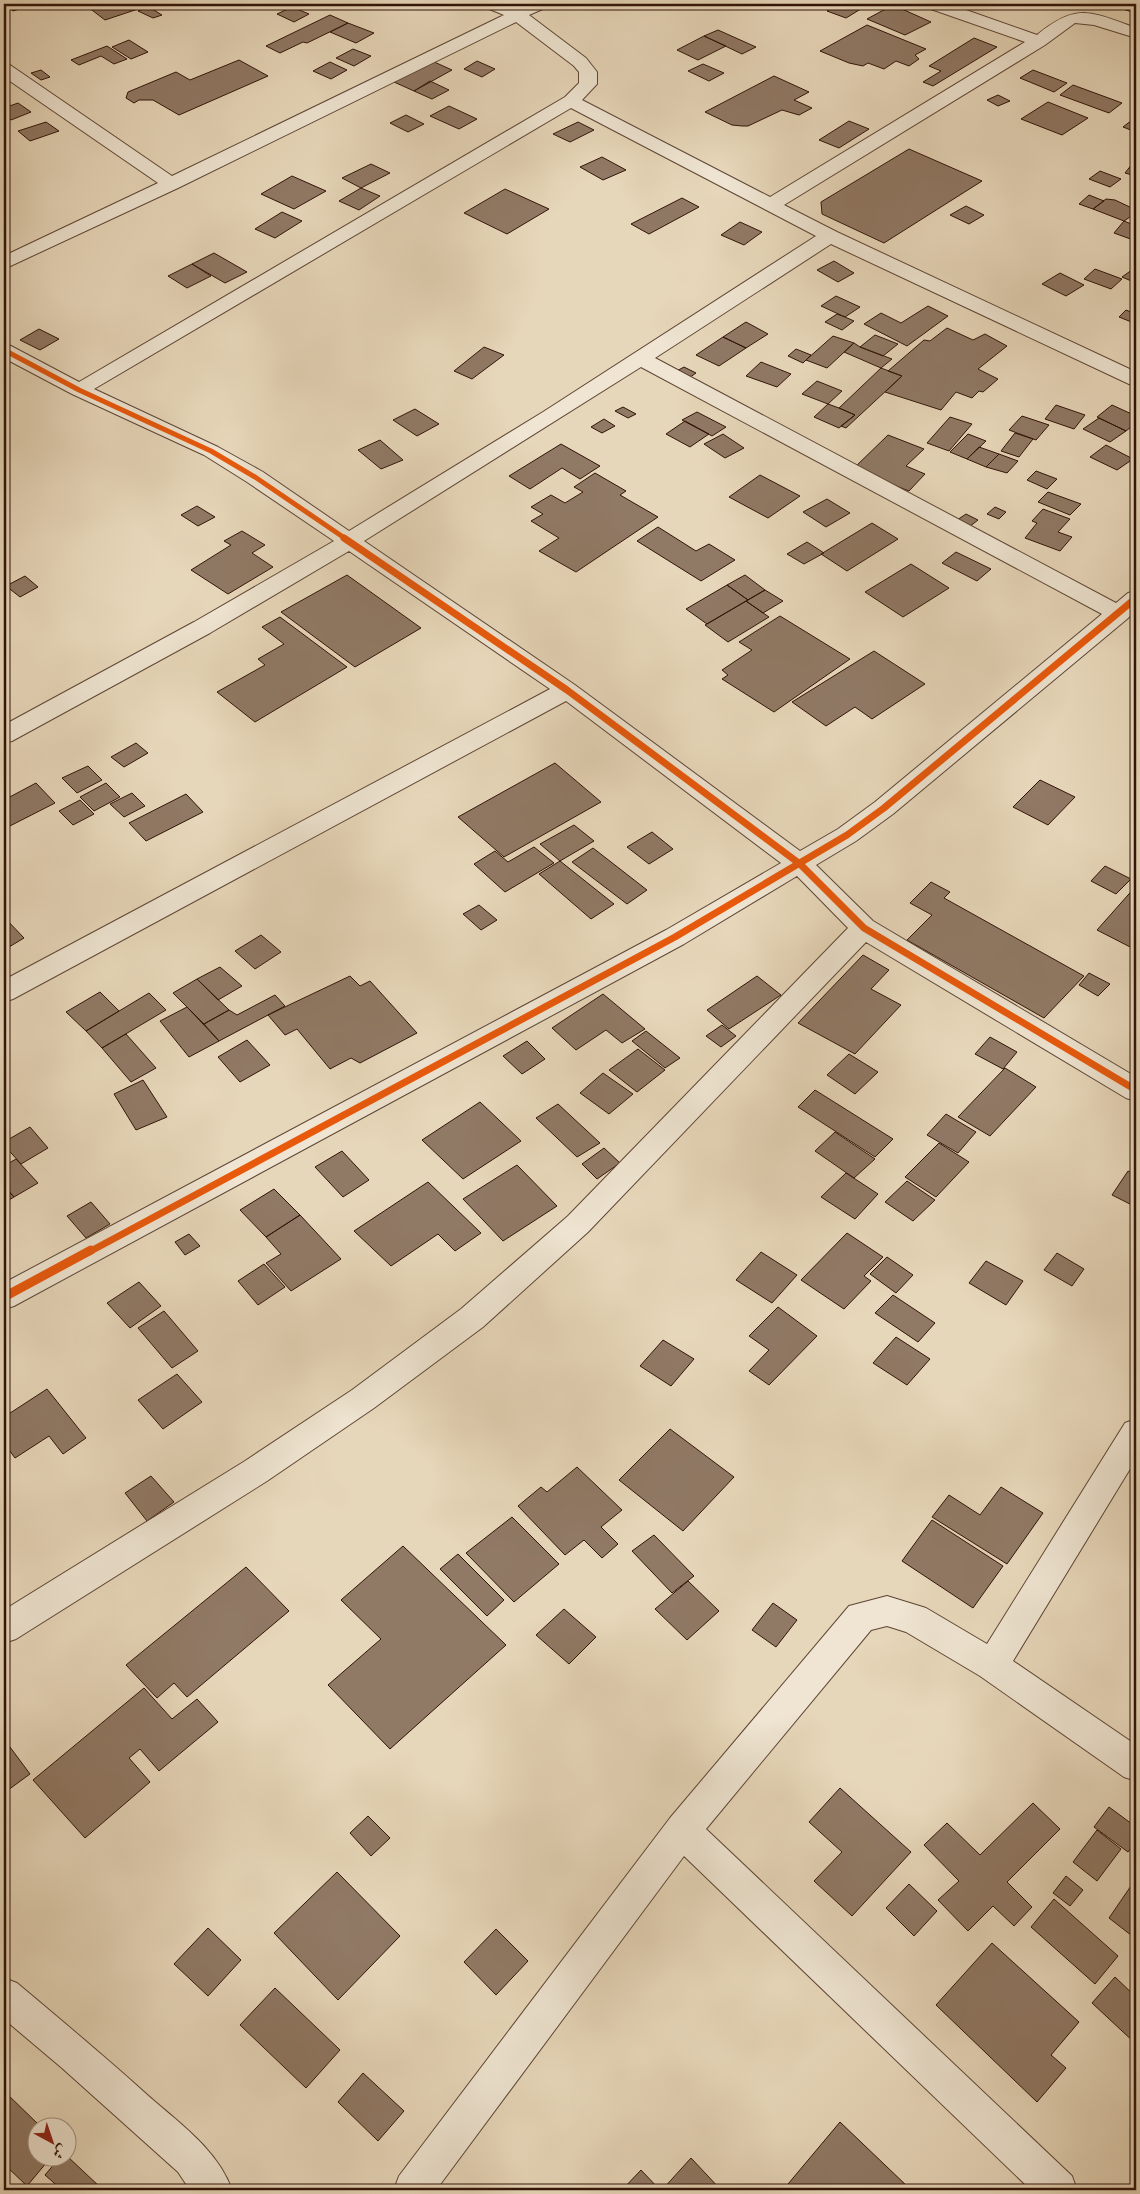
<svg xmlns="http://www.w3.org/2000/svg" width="1140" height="2194" font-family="'Gentium Book Plus',Amiri,serif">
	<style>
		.building { fill: #907965; stroke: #311408 }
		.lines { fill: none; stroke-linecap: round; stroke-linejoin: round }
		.minor-casing { stroke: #5e4534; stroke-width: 2 }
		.minor { fill: #efe5d2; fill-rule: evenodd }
		.cycleway-far2-casing { stroke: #efe5d2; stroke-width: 7 }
		.cycleway-far1-casing { stroke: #efe5d2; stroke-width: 10 }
		.cycleway-casing { stroke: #efe5d2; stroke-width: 12 }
		.cycleway-far2 { stroke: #e8590c; stroke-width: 5 }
		.cycleway-far1 { stroke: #e8590c; stroke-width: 7 }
		.cycleway { stroke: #e8590c; stroke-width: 9 }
	</style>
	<rect width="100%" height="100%" fill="#e7d7ba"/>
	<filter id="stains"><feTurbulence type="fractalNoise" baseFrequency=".004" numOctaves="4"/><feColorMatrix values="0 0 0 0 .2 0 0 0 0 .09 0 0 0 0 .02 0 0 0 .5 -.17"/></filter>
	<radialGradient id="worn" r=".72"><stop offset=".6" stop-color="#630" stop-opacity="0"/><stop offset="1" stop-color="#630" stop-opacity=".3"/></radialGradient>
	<path class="building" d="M5,4h30l-22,7z
		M84,4h69l-48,16z
		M839,4h16l9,3 -18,11 -19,-7z
		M1123,4h13v9l-17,-5z
		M893,5l38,17 -26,13 -38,-16z
		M149,7l13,8 -9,3 -15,-7z
		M292,7l17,7 -15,8 -17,-8z
		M330,15l18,8 -41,20 -4,-1 -23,11 -14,-7z
		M348,23l26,10 -18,10 -26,-11z
		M867,25l59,24 -11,6 4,4 -10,7 -13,-5 -12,8 -16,-6 -5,3 -14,-3 -29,-12z
		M718,30l38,17 -14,7 -38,-18z
		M704,36l22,10 -28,14 -21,-10z
		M974,38l23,9 -64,39 -10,-4 18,-11 -12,-5z
		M129,40l19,12 -17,7 -19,-12z
		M107,46l20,13 -13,5 -13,-8 -22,9 -8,-5z
		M353,49l18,7 -17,10 -18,-8z
		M239,60l29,16 -89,39 -26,-15h-14l-5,3 -8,-5 2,-6 48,-20 14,8z
		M432,61l20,9 -38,21 -20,-9z
		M477,61l18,8 -13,8 -18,-8z
		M330,62l17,8 -16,9 -18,-8z
		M703,64l21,9 -15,8 -21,-10z
		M41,70l9,7 -9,3 -10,-7z
		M1033,70l34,13 -13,9 -34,-14z
		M774,76l35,16 -15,8 18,8 -13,7 -17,-5 -34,16h-6l-10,-1 -27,-13z
		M430,81l19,9 -17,9 -18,-8z
		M1073,85l49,18 -13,10 -49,-18z
		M998,95l12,6 -12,5 -11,-6z
		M1048,102l40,16 -26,17 -41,-16z
		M18,103l13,9 -20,8 -7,-6v-6z
		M449,106l28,13 -18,10 -29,-13z
		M406,115l18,9 -16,8 -18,-9z
		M1136,117v15l-13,-5z
		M849,121l20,8 -30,19 -20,-8z
		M46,122l13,9 -29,10 -12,-10z
		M578,122l16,8 -24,12 -17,-8z
		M909,149l73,32 -98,62 -62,-29 -1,-12z
		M602,157l24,13 -23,10 -23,-13z
		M371,164l19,9 -29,15 -19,-10z
		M1132,164l4,1v11l-11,-3z
		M1100,171l21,8 -11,8 -21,-8z
		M292,176l34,15 -32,18 -33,-15z
		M361,188l19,8 -21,14 -20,-9z
		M505,189l44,20 -42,25 -43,-21z
		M1089,195l15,6 -11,8 -14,-5z
		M682,198l17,9 -50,27 -18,-10z
		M1106,199l9,1 21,10v3l-12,8 -31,-12z
		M966,206l18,9 -15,9 -19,-9z
		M282,212l20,9 -27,17 -20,-9z
		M1124,221l12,5v15l-22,-8z
		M740,222l22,10 -18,13 -23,-10z
		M214,253l33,19 -22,11 -33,-19z
		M834,261l20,12 -16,9 -21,-12z
		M192,264l19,12 -24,12 -19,-12z
		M1136,267v16l-14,-6z
		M1095,269l27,10 -11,10 -27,-10z
		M1060,273l24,12 -18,11 -24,-12z
		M836,296l24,11 -15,10 -24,-11z
		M928,306l20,10 -41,30 -43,-22 17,-11 20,10z
		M1126,310l10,4v7l-2,2 -15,-6z
		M837,314l8,3 9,4 -12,9 -17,-8z
		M746,322l22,12 -22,14 -23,-11z
		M947,328l26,12 12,-6 22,12 -29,23 20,10 -15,13 -4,-1 -7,7 -16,-6 -15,18 -56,-18 17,-16 -14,-5 36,-31 6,1z
		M39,329l20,10 -19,11 -20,-10z
		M875,335l23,9 -15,12 -23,-9z
		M833,336l21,7 -27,25 -21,-8z
		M723,337l23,11 -27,18 -23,-11z
		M854,343l6,4 32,12 -11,9 -37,-16z
		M484,347l20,8 -32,24 -18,-8z
		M796,349l15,6 -8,8 -15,-7z
		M761,362l30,12 -14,13 -31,-11z
		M684,367l12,6 -10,7 -13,-7z
		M881,368l21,8 -56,52 -5,-2 14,-11 -16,-7z
		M817,381l25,10 -14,13 -26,-10z
		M828,404l11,4 16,7 -16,13 -25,-11z
		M1056,405l29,10 -11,14 -29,-10z
		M1112,405l24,11v7l-10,8 -29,-14z
		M623,407l13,7 -8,4 -13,-7z
		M415,409l24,15 -22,12 -24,-16z
		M697,412l29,15 -14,9 -30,-16z
		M1022,416l27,9 -13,15 -27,-10z
		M950,417l22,7 -23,27 -22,-8z
		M1099,418l27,13 -16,11 -27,-13z
		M604,419l11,7 -13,7 -11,-6z
		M685,421l24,13 -19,13 -24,-13z
		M1015,433l18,6 -14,18 -18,-6z
		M723,434l21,14 -19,10 -21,-14z
		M968,434l18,7 -19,18 -17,-7z
		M888,435l36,14 -18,17 19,8 -16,17 -56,-22z
		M380,440l23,20 -22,9 -23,-19z
		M561,444l39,22 -20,13 -18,-11 -32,21 -21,-13z
		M1106,445l27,14 -16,11 -27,-13z
		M979,447l20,7 -13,13 -19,-8z
		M999,454l19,7 -11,12 -21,-6z
		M1036,471l21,8 -10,10 -20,-9z
		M595,473l31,18 -6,4 38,22 -82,55 -37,-21 20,-13 -28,-17 12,-7 -12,-7 20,-12 14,8 18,-11 -9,-5z
		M760,475l40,21 -32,22 -39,-21z
		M1048,492l33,12 -11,11 -32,-13z
		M827,499l23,14 -24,14 -23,-15z
		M197,506l18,11 -17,9 -17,-11z
		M995,507l11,5 -7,7 -12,-5z
		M1043,509l27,10 -12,13 14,5 -12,14 -35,-13 12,-15 -5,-2z
		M966,514l12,6 -9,7 -12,-7z
		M872,523l26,16 -51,32 -26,-17z
		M658,527l38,24 13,-7 26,16 -34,21 -64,-40z
		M242,531l23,14 -13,8 21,14 -45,27 -37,-24 40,-25 -7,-4z
		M807,542l17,11 -20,11 -17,-10z
		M956,552l35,17 -14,12 -35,-18z
		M911,564l38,24 -46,29 -38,-25z
		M347,575l74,53 -66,39 -74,-55z
		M745,575l20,15 -17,10 -21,-15z
		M25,576l13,11 -18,10 -14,-11z
		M727,585l21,15 -41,24 -21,-15z
		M765,590l18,11 -20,12 -17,-12z
		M746,601l23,16 -41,25 -23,-17z
		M780,616l70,43 -76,53 -52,-33 6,-4 -6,-5 30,-20 -13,-8z
		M280,617l67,50 -92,55 -38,-30 48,-27 -7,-6 26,-15 -22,-17z
		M874,651l51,33 -53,35 -17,-12 -29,19 -34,-24z
		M136,743l12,10 -24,14 -13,-10z
		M555,763l46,39 -97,55 -46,-40z
		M88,766l14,14 -25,13 -15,-15z
		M1040,780l35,17 -27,28 -35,-18z
		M36,783l19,20 -51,26v-29z
		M106,783l14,14 -26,14 -14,-14z
		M132,793l13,13 -21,11 -14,-13z
		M186,794l17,18 -57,29 -17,-18z
		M80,800l14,14 -21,11 -14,-14z
		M574,825l20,16 -34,20 -20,-17z
		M652,832l21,17 -24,15 -22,-17z
		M534,847l20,16 -49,29 -31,-28 21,-13 13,11z
		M593,848l54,42 -20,14 -55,-42z
		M560,861l54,43 -23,15 -52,-45z
		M1105,866l26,13 -15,15 -25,-13z
		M931,882l19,10 -6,6 140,78 -40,42 -137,-78 25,-25 -22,-12z
		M1136,886v64l-39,-20z
		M479,905l18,15 -16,10 -18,-16z
		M4,917l20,21 -20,12z
		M261,935l20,17 -26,17 -20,-18z
		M863,955l26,15 -18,19 30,16 -46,49 -57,-31z
		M220,967l22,19 -24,14 -21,-21z
		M1089,973l21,11 -12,12 -19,-11z
		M350,976l10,10 10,-5 47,52 -57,30 -9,-5 -21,11 -33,-40 -12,6 -17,-20z
		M757,976l24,19 -52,34 -22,-19z
		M197,979l32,31 -25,14 -31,-31z
		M100,992l19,19 -33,20 -20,-19z
		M149,993l17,17 -64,38 -16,-17z
		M603,994l42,35 -23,14 -16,-13 -30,20 -24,-22z
		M275,995l10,11 -66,35 -15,-17 25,-14 8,5z
		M187,1007l32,34 -30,16 -29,-36z
		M722,1025l14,11 -15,11 -15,-11z
		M646,1031l34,27 -15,10 -33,-27z
		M126,1034l30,34 -25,14 -29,-34z
		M990,1037l27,15 -14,17 -28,-15z
		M247,1040l23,25 -30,17 -22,-25z
		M527,1041l18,18 -23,15 -19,-18z
		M638,1049l27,21 -28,22 -28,-22z
		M849,1054l29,18 -23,22 -28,-19z
		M1005,1068l31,19 -46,49 -32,-19z
		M603,1073l30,21 -24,20 -29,-21z
		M143,1080l24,37 -31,13 -22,-36z
		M815,1090l78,49 -18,18 -77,-50z
		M480,1102l41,39 -58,38 -41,-39z
		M558,1104l42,39 -23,14 -41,-39z
		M946,1114l30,18 -18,21 -31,-18z
		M30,1127l18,21 -27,16 -17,-19v-3z
		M835,1132l40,27 -21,19 -39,-27z
		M939,1143l30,19 -33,35 -31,-20z
		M604,1148l16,15 -23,16 -15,-15z
		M342,1151l27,29 -26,17 -28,-30z
		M16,1159l22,24 -24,14 -10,-11v-20z
		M517,1165l40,41 -54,35 -40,-42z
		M1128,1171l8,4v32l-24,-12z
		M846,1173l32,21 -23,25 -34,-22z
		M907,1181l28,19 -22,21 -28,-19z
		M428,1182l53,51 -26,18 -17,-17 -47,32 -37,-35z
		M4,1186l10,11 -10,6z
		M274,1189l26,26 -34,22 -26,-27z
		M91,1202l19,22 -24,14 -19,-22z
		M300,1215l41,44 -50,32 -25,-28 15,-9 -15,-17z
		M847,1233l36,24 -19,19 7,5 -27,28 -43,-29z
		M189,1234l11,12 -15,9 -10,-13z
		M761,1252l36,23 -25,28 -36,-23z
		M1057,1253l27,16 -12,17 -28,-16z
		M887,1257l26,18 -17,18 -26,-19z
		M986,1261l37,20 -17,24 -37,-22z
		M264,1264l21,23 -27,18 -20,-24z
		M139,1282l22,24 -31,22 -23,-25z
		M893,1295l42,28 -17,19 -43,-29z
		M778,1307l39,29 -48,49 -20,-14 20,-21 -20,-14z
		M164,1311l34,40 -26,17 -34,-40z
		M896,1337l34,22 -23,26 -34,-22z
		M663,1340l31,19 -23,27 -31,-20z
		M177,1374l25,28 -39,27 -25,-29z
		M47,1389l39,49 -23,16 -14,-18 -34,22 -11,-15v-26z
		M670,1429l64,48 -51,54 -64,-51z
		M577,1467l45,43 -21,17 17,17 -16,14 -18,-18 -19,15 -47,-49 23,-19 6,5z
		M151,1476l23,26 -27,19 -22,-28z
		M1001,1487l42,26 -36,51 -75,-47 17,-22 31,20z
		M512,1517l47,47 -45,38 -48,-49z
		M932,1520l71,46 -30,42 -71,-47z
		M654,1535l40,41 -22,17 -40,-42z
		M403,1546l103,99 -116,104 -62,-64 53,-46 -40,-39z
		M458,1554l46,46 -17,16 -47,-47z
		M246,1567l43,44 -102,86 -13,-14 -17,15 -31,-33z
		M688,1581l31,30 -32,29 -32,-31z
		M773,1603l24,17 -21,27 -24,-17z
		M564,1609l32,28 -27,27 -33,-29z
		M144,1688l28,31 25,-20 21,23 -59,49 -19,-22 -11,9 21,24 -65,56 -52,-58z
		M4,1739l26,35 -26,19z
		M840,1788l71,64 -59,64 -38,-35 28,-29 -33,-30z
		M1033,1803l27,26 -53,53 25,25 -18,19 -21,-20 -25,25 -30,-31 21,-19 -35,-36 23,-22 33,32z
		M1109,1807l27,20v15l-8,10 -34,-25z
		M368,1816l22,22 -19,18 -21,-23z
		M1097,1830l24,19 -24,32 -24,-19z
		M337,1872l63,64 -62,64 -64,-67z
		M1066,1876l17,14 -13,16 -17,-13z
		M1133,1883l3,3v53l-27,-21z
		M909,1884l28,27 -23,25 -28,-28z
		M1054,1899l64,57 -23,28 -64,-57z
		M208,1928l33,32 -33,36 -34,-32z
		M496,1929l32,32 -32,34 -32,-33z
		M992,1943l87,79 -28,33 15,13 -29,34 -101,-97z
		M1115,1977l21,20v47l-44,-41z
		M275,1988l65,62 -34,38 -66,-63z
		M363,2073l41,38 -26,30 -40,-39z
		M4,2091l36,35h-2v30h14l-25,30 -23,-22z
		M840,2122l68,65 -3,3h-122z
		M61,2156h6l33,31 -3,3h-35l-17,-15z
		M691,2158l30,32h-59z
		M641,2170l19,20h-38z"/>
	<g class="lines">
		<g class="minor-casing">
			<path id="minor" d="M485,4h21l11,4 9,-4h21l-2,4 -16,7 57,43 11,14v12l-15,16 188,97 255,-155 -97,-34 -2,-4h23l88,31c40,-33 54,-23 99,-7v10l-42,-13 -19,-2 -30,22 -261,160 53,27 299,140v14l-7,-2 -298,-140 -176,114 461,245 12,-10 8,-2v19l-9,9 -234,195 -37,27 -40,24 57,56 263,156v24l-10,-3 -260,-156 -278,290 -105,95 -109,81 -107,73 -251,158 -12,4v-33l241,-149 107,-71 109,-81 107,-93 280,-288 -51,-52 -113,68 -670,362 -10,3v-26l662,-353 115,-67 -215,-162 -553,298 -9,3v-22l546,-291 -201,-138 -139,82 -198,108 -8,2v-18l190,-103 140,-81 -87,-59 -43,-27 -132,-61 -68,-36v-14l7,2 68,36 486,-285 14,-14v-11l-5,-6 -58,-44 -338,166 -174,81v-13l154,-73 -154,-106v-13l6,1 162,111 332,-161 -17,-7zM571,108l245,128 -273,176 -194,119 -86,-59 -45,-25 -124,-58zM641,367l461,247 -227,188 -37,27 -38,22 -225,-166 -211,-144z
				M1136,1419v40l-123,202 123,84v36l-12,-4 -144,-101 -74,-44 -19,-6 -16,4 -165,199 366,347 5,14h-46l-347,-334 -248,334h-42l5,-14 271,-358 179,-212 38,-10 39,12 61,36 138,-221z
				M4,1978l13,5c43,36 86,72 127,109 32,29 73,56 88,98h-42l-12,-18 -116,-104 -58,-49z"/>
		</g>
		<use href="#minor" class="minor"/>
		<g class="cycleway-far2-casing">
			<path id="cycleway-far2" d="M4,350l75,40 132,61 44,26 91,62"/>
		</g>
		<g class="cycleway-far1-casing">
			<path id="cycleway-far1" d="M344,538l223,152 233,174 64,64 272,162
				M89,1252l586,-315 172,-102 37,-27 252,-210"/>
		</g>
		<g class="cycleway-casing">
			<path id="cycleway" d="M4,1297l87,-47"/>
		</g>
		<use href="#cycleway-far2" class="cycleway-far2"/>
		<use href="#cycleway-far1" class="cycleway-far1"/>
		<use href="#cycleway" class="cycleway"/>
	</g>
	<rect width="1140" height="2194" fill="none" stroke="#e7d7ba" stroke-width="20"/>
	<rect x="5" y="5" width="1130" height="2184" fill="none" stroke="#311408" stroke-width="2.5"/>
	<rect x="10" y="10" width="1120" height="2174" fill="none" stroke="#311408"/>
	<g transform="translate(52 2142) rotate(140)"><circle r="24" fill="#efe5d2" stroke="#a39181"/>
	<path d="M0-4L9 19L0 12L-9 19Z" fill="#8f2418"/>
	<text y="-8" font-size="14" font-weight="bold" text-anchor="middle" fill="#311408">ش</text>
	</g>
	<rect width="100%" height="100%" filter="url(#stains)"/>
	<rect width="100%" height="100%" fill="url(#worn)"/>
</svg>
